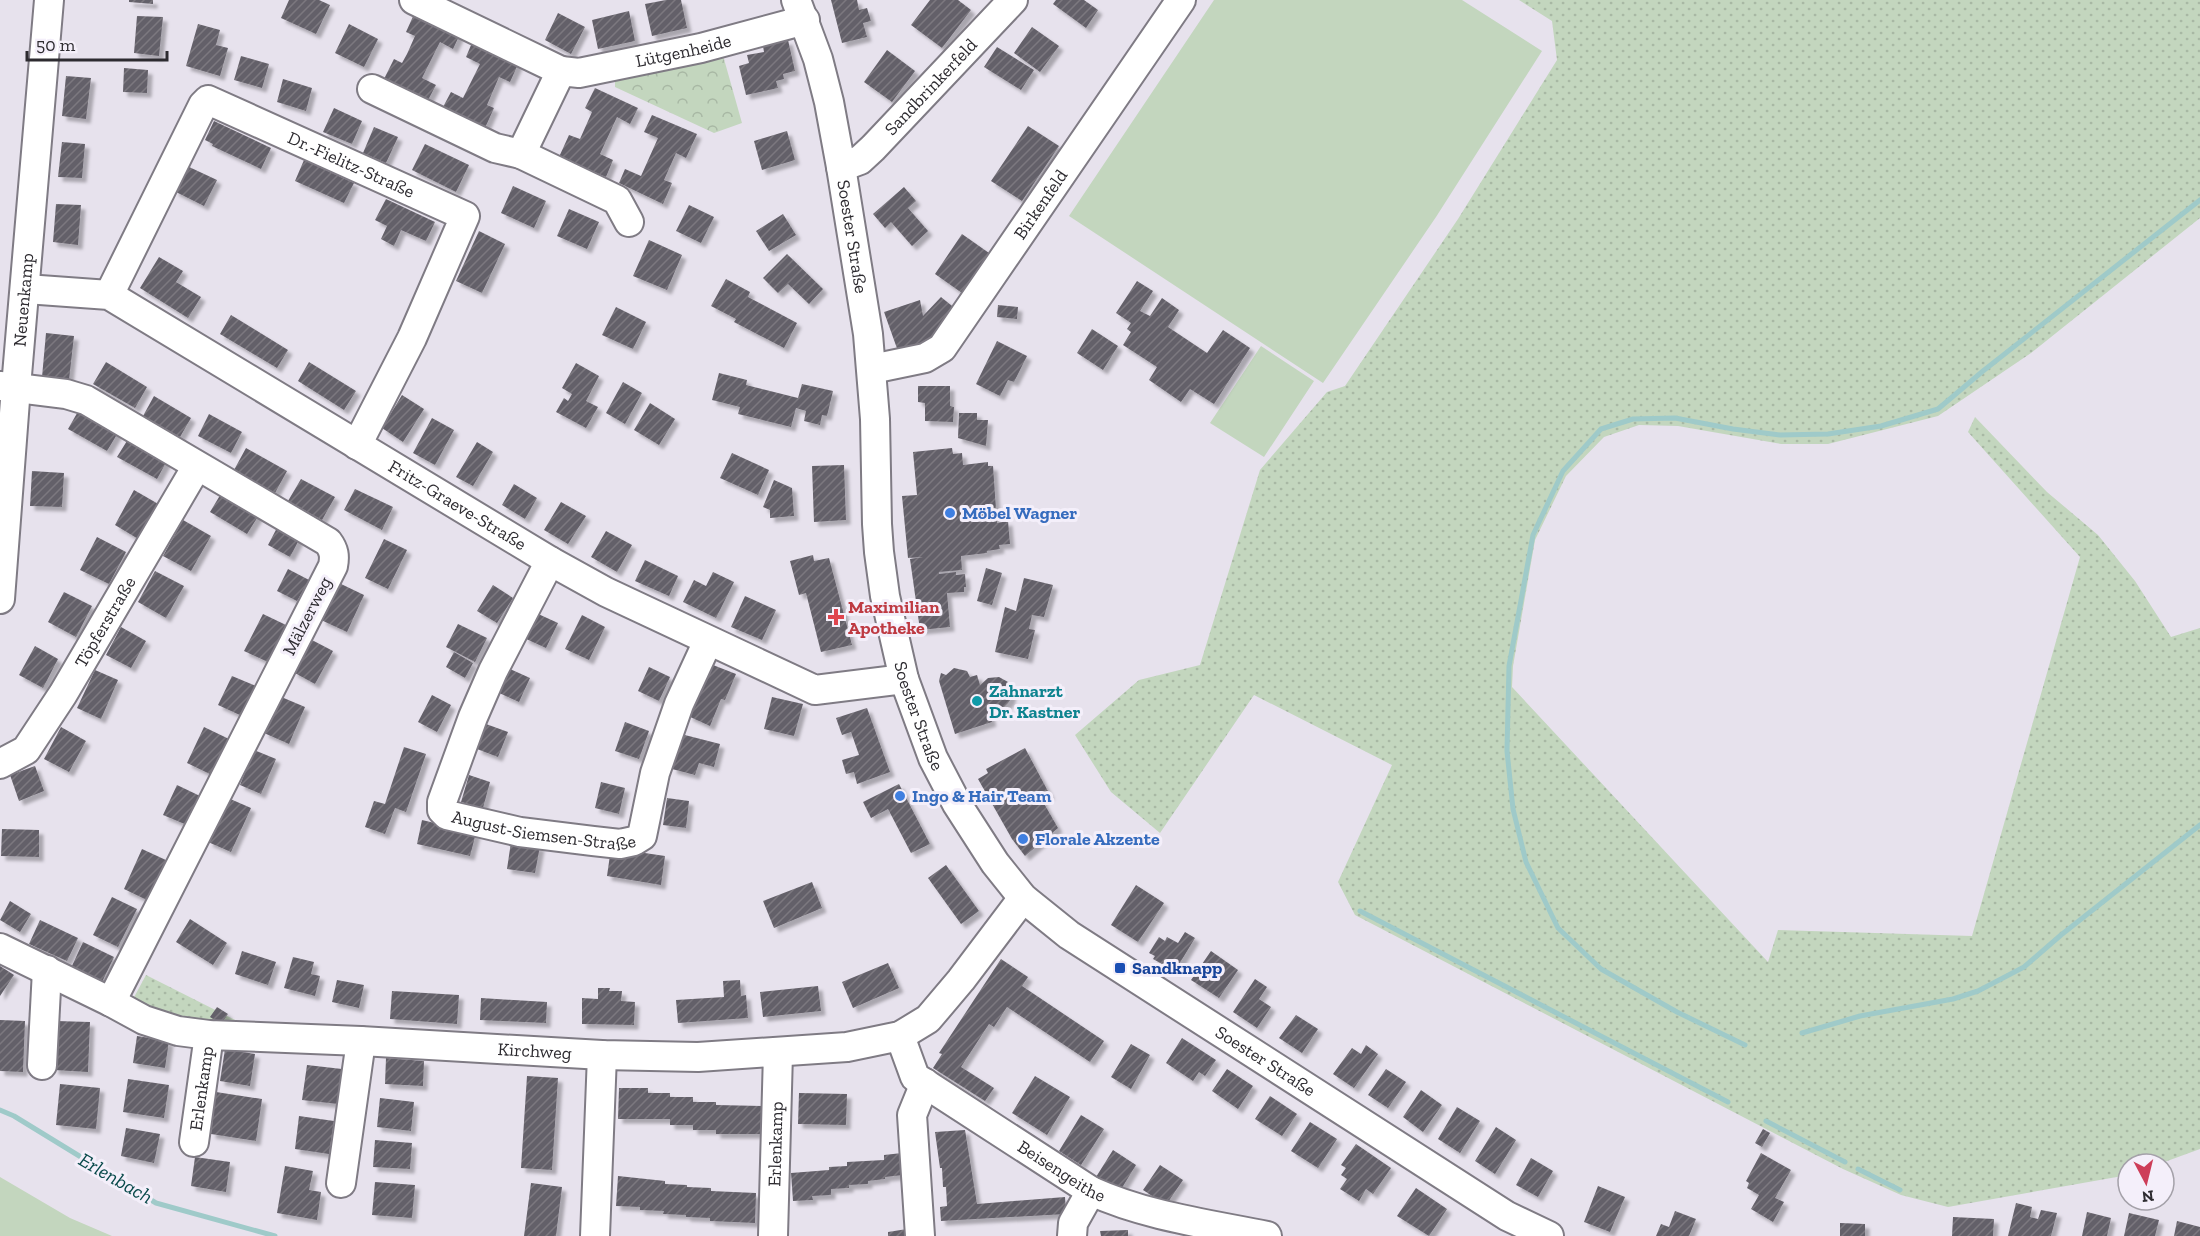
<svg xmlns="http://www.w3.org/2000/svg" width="2200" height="1236" font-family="'Zilla Slab',serif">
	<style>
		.grass { fill: url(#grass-dots) }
		.park { fill: url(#park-crowns) }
		.pitch { fill: #c3d6be }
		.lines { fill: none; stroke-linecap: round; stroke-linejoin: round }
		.stream { stroke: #9fcac9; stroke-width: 5 }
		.building { fill: url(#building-hatch); filter: url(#shadow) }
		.minor-casing { stroke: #7f7b84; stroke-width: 32 }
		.minor { stroke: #fff; stroke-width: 28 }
		.shop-dot { fill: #3f7fe0; stroke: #f4effa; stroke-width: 2 }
		.health-dot { fill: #e0444e; stroke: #f4effa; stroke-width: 2 }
		.culture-dot { fill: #0f9aa8; stroke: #f4effa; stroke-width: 2 }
		.transit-dot { fill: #1a4fb4; stroke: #f4effa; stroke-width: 2 }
		.labels { text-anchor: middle; stroke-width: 6; stroke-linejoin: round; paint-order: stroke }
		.street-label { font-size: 18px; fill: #2d2b30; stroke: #f4effa }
		.shop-label { font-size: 18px; font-weight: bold; fill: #366cbe; stroke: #f4effa; text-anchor: start }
		.health-label { font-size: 18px; font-weight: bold; fill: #be3a42; stroke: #f4effa; text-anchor: start }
		.culture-label { font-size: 18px; font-weight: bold; fill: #0d838f; stroke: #f4effa; text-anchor: start }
		.transit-label { font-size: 18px; font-weight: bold; fill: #164399; stroke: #f4effa; text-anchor: start }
		.water-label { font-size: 20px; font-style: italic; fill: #08494a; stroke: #f4effa }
	</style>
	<defs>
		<pattern id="grass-dots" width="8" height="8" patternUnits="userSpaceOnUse" patternTransform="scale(1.5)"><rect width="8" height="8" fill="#c3d6be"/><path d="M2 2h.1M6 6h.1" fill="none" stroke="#a8b8a4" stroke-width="1.8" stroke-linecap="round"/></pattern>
		<pattern id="park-crowns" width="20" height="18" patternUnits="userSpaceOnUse" patternTransform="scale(1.5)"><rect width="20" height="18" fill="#c3d6be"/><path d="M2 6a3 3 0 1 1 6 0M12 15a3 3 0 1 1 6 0" fill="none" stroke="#a8b8a4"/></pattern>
		<pattern id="building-hatch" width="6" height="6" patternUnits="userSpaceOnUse" patternTransform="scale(1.5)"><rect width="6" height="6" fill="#646069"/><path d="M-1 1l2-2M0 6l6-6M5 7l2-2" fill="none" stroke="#7b787f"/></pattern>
		<filter id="shadow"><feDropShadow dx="4.5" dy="4.5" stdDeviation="1.5" flood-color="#0004"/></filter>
	</defs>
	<rect width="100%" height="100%" fill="#e7e2ed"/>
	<path class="grass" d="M1519,0h681v218l-169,135 -93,63 -110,28h-47l-103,-18 -39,-1 -35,12 -38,39 -31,64 -22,126 -1,21 256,275 10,-32 194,6 108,-379 -112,-125 7,-15 72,75 51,43 37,46 36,56 29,-9v521l-41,15h-31v11l-180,32 -47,-12 -58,-26 -488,-254 -17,-33 54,-117 -138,-70 -94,138 -49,-41 -36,-57 64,-55 61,-15 60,-195 67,-78 18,-6 113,-167 99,-159 -5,-39z
		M146,975l109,55h-54l-69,-29z"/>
	<path class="park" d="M722,52l20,71 -28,10 -99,-46v-11z"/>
	<path class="pitch" d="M1214,0h248l80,51 -106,166 -113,166 -254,-167z
		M1261,346l53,35 -50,76 -54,-34z
		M0,1177l70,41 42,18h-112z"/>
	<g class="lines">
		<path class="stream" d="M1360,911l368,191
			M1802,1033l58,-17 93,-17 25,-8 46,-24 37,-32 139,-110
			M1745,1045l-68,-33 -76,-43 -43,-41 -32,-66 -13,-53 -6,-58 2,-85 24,-131 30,-64 38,-42 32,-10 42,-1 58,11 47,6 48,-1 53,-8 57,-17 45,-38 217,-171
			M0,1110l14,6 142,87 119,33
			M1766,1121l79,41
			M1858,1169l42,21"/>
	</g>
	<path class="building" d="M129,0h24v4l-24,-2z
		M289,0h30l11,5 -14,29 -35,-16z
		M666,0h15l6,28 -35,8 -7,-32z
		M831,0h26l2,10 8,-2 4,13 -8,2 4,14 -25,6z
		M930,0h28l13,10 -29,38 -31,-23z
		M1056,0h28l14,10 -12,18 -33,-24z
		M629,11l6,30 -37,8 -6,-29z
		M415,12l46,20 -8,17 -13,-7 -18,36 14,7 -9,17 -44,-21 11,-22 8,4 5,-9 8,-18 -9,-4z
		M558,13l27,14 -14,27 -26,-14z
		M137,16l26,1 -4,39 -25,-3z
		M198,24l22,6 -4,15 12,3 -8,28 -34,-10z
		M349,24l29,15 -14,28 -29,-14z
		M1032,27l27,19 -19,26 -26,-19z
		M474,38l46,22 -10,22 -11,-5 -12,28 7,3 -9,20 -42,-21 8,-15 12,6 17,-34 -14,-7z
		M788,40l7,31 -12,3 1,5 -8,2 2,7 -32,7 -7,-29 10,-3 -2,-8 17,-3 -1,-6z
		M997,47l37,23 -13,20 -37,-23z
		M887,50l28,21 -23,31 -28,-20z
		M241,56l28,8 -7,24 -28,-8z
		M124,68l24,2 -1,23 -24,-1z
		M66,76l25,2 -5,41 -24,-3z
		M283,79l29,9 -6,23 -29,-9z
		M595,88l43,20 -8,16 -13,-7 -17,37 13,6 -7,17 -47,-20 10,-22 11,4 12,-27 -7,-4z
		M334,108l28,13 -10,23 -29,-12z
		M652,115l45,19 -11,24 -10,-5 -12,27 8,3 -9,21 -44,-21 6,-14 16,7 17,-38 -14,-6z
		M214,121l57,27 -10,21 -49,-23 1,-2 -8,-4z
		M1028,126l31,20 -37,55 -31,-20z
		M374,127l24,10 -12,26 -23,-10z
		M787,131l8,29 -33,10 -8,-29z
		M62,142l23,2 -3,34 -24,-1z
		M425,144l44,21 -13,27 -44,-22z
		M304,160l50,23 -10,20 -49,-22z
		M187,166l30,14 -13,26 -30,-15z
		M513,186l33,15 -12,27 -33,-15z
		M904,187l12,14 -8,7 20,23 -16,15 -21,-24 -6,6 -12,-14z
		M386,199l49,23 -9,19 -25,-11 -7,16 -13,-7 6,-13 -12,-6z
		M56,204l25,1 -3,40 -25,-3z
		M689,205l25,12 -13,26 -25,-12z
		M569,209l30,13 -12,27 -30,-13z
		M783,214l13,21 -27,16 -13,-20z
		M479,231l26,13 -23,49 -26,-12z
		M962,234l27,19 -27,40 -27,-19z
		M649,240l33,15 -15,35 -34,-14z
		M787,254l36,35 -14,15 -21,-20 -10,9 -15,-15z
		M159,257l24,14 -7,11 25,15 -13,21 -48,-30z
		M726,279l24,13 -2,5 49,26 -13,25 -50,-26 2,-3 -25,-13z
		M1137,281l16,10 -13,20 10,5 12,-18 17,12 -11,17 39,26 16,-23 27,18 -36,56 -24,-15 -9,13 -32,-22 8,-13 -34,-22 8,-13 -4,-3 4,-6 -15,-10z
		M941,297l16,13 -23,32 -35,12 -15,-42 36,-12 3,16z
		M998,305l20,2 -1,12 -20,-2z
		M616,307l30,15 -13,27 -31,-14z
		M231,315l57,35 -11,18 -57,-34z
		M1092,329l26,17 -15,24 -26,-17z
		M46,333l28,3 -5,44 -27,-3z
		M997,341l30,15 -13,26 -6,-2 -8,16 -24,-12z
		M106,362l41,25 -12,21 -42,-24z
		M309,362l47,29 -12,19 -46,-29z
		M576,363l23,13 -13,25 12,6 -12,21 -30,-16 8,-14 4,3 4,-7 -10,-6z
		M719,373l28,7 -1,5 52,13 4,-14 31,7 -6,25 -5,-1 -2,10 -16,-4 2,-10 -10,-3 -5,19 -53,-13 2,-7 -28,-7z
		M623,382l19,11 -17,31 -19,-11z
		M918,386h32v20l4,1 -1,15 -28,-1v-18l-7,-1z
		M402,395l22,14 -21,33 -21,-14z
		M154,396l37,22 -11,19 -37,-21z
		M650,403l25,16 -16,26 -25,-15z
		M80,408l39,23 -12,20 -39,-22z
		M959,413h18v7h11l-2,26 -28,-8z
		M209,414l33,18 -11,21 -33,-17z
		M432,418l22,12 -19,35 -22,-12z
		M130,436l38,23 -11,20 -40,-22z
		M477,442l16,10 -20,34 -17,-9z
		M246,448l41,23 -12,22 -41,-23z
		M952,448l1,6 9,-1 1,12 25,-3v4h5l4,57 11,-2 2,23 -11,1 1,4 -13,2v2l-26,3 1,14 -23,2v2l17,-2v3l9,-1 1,13h-2v5l-17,1 3,34 -30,3 -10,-71 13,-2 -15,1 -6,-62 15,-1 -4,-43z
		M732,453l37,17 -11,25 -38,-17z
		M844,465l2,55 -32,2 -2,-56z
		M32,471l32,2 -2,34 -32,-1z
		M301,479l34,18 -13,23 -34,-19z
		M774,480l18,8 2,28 -24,2v-8l-7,-3z
		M514,484l23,14 -12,21 -23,-14z
		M355,489l38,18 -11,23 -38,-20z
		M134,490l26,15 -20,35 -25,-15z
		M222,492l37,23 -12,19 -37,-22z
		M561,502l25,14 -18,28 -24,-14z
		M183,520l28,16 -20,35 -28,-15z
		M279,524l22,12 -11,21 -22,-12z
		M606,531l26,14 -15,27 -26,-15z
		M97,537l29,15 -17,32 -29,-14z
		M384,539l23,11 -19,39 -23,-11z
		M813,555l1,6 15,-3 23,87 -31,7 -15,-59 -7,2 -9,-34z
		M645,560l33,16 -9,20 -34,-15z
		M986,568l16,5 -10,32 -15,-4z
		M288,569l21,11 -12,21 -20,-10z
		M155,571l29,15 -18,32 -28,-16z
		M713,572l21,10 -18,36 -33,-16 11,-22 12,6z
		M1024,578l29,7 -9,32 -12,-2 -3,14 6,1 -7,29 -33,-7 10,-45 11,4z
		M339,583l25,12 -17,37 -26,-12z
		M493,585l20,13 -16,25 -20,-12z
		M64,592l28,14 -16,31 -28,-15z
		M745,596l31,14 -14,30 -31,-13z
		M536,613l22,10 -12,25 -22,-10z
		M263,614l23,11 -18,37 -24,-11z
		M582,615l23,12 -16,33 -24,-11z
		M458,624l29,14 -12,24 -29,-15z
		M121,627l25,14 -15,27 -25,-13z
		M310,639l23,12 -18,33 -22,-12z
		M35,646l23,13 -15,29 -24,-13z
		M454,652l19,11 -8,15 -19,-11z
		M713,665l23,9 -11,26 -4,-1 -11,27 -22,-10z
		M649,667l21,10 -11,24 -21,-10z
		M954,668l13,3 3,6 7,-2 3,10 8,-7 11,-1 9,5 4,7 -1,10 -3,4 -4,4 -15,4 3,11 -37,12 -16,-53 2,-8 5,2z
		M510,669l20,9 -11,24 -20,-9z
		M95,670l23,10 -17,39 -24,-11z
		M232,676l24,10 -14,30 -24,-11z
		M432,695l19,10 -14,27 -19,-10z
		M279,696l26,11 -16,37 -25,-11z
		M772,697l31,7 -9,32 -30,-7z
		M867,708l23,64 -33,12 -3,-12 -8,2 -4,-14 17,-5 -8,-23 -9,3 -6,-17z
		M625,722l24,9 -10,28 -24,-8z
		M486,724l22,8 -10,25 -21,-8z
		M61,727l25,14 -17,31 -25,-13z
		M204,727l25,12 -17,36 -25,-12z
		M681,734l39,10 -6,23 -15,-4 -4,12 -23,-6z
		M404,747l22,7 -20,58 -11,-4 -10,26 -20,-7 9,-26 11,3z
		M1025,748l25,47 -8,5 16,28 -33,28 -13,-17 -34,-60 10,-6 -2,-4z
		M254,750l22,9 -15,35 -21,-9z
		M35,766l9,25 -25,10 -9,-26z
		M469,775l21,7 -7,26 -22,-6z
		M601,782l24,6 -6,26 -24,-6z
		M899,784l31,60 -19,9 -23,-44 -17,9 -8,-16z
		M177,785l23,11 -13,29 -24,-10z
		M228,798l23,10 -20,44 -23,-10z
		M667,798l22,3 -3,27 -23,-3z
		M422,820l54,13 -6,23 -53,-12z
		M2,829l37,1v27l-38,-1z
		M511,842l29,4 -5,27 -28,-4z
		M611,848l54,8 -4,29 -54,-9z
		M142,849l26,12 -19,40 -25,-12z
		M946,865l33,46 -18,13 -33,-46z
		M812,882l10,26 -48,20 -11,-27z
		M1136,885l28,18 -26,39 -27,-17z
		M112,897l25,12 -19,38 -25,-12z
		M10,901l21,13 -11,18 -20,-12z
		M190,919l37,24 -14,22 -37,-23z
		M40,920l38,18 -11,23 -38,-17z
		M1185,932l10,6 -20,33 -22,-12 2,-3 -6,-3 10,-16 6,4 2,-4 11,6z
		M83,942l31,15 -12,25 -31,-14z
		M242,951l34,11 -8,23 -33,-11z
		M1211,951l27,19 -19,28 -28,-18z
		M293,957l21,5 -3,12 9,2 -5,20 -31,-8z
		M1001,959l27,18 -6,9 82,55 -14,21 -83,-55 -13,20 -5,-3 -28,43 33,21 -9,13 -52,-33 9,-14 -3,-1z
		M888,963l11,25 -46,20 -11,-26z
		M0,966l14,9 -14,21z
		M1255,979l12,8 -8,12 12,8 -14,21 -24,-16z
		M337,980l27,5 -5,23 -27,-6z
		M740,980l1,16 5,-1 2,23 -70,5 -2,-23 48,-3 -1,-16z
		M818,986l3,25 -58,6 -3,-25z
		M598,988h12l-1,3h13l-1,10 14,1 -1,23 -52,-1v-26l16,1z
		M392,991l67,4 -2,29 -67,-5z
		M481,998l66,4 -1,21 -66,-3z
		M217,1007l11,7 -7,10 -11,-7z
		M1296,1015l22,14 -16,24 -23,-15z
		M0,1020l25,1 -2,51 -23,-1z
		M56,1021l34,1 -2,50 -34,-2z
		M137,1036l32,5 -4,27 -32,-5z
		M1182,1038l34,22 -11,16 -6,-4 -6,9 -27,-18z
		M1131,1044l19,11 -19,34 -20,-12z
		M1366,1045l12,9 -24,34 -21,-14 19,-26 9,6z
		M225,1049l30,5 -5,32 -30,-5z
		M386,1058l38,3 -1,25 -38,-2z
		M307,1065l35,4 -4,35 -36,-4z
		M1227,1069l26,17 -15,23 -26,-18z
		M1386,1069l20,13 -18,26 -20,-13z
		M527,1076l31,2 -6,92 -31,-2z
		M1035,1076l35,21 -23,38 -35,-22z
		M128,1079l41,6 -5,33 -41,-6z
		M60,1084l40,4 -4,41 -40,-4z
		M619,1088h29v5h22v4h23v5h23v3l46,1v28h-46v-4h-23v-5h-23v-6h-52z
		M1421,1090l21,15 -19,27 -20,-15z
		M216,1092l46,7 -6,42 -45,-7z
		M799,1093l48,1 -1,31 -48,-1z
		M1270,1096l27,18 -15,22 -27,-17z
		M380,1098l34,4 -3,29 -34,-4z
		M1457,1107l23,14 -20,32 -22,-14z
		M1081,1115l23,14 -23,36 -22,-14z
		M299,1116l35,5 -5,33 -34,-5z
		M1310,1122l27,17 -19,29 -27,-17z
		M1496,1127l20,13 -21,34 -20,-13z
		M126,1128l34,6 -6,29 -33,-7z
		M1763,1129l7,4 -8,14 -7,-4z
		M965,1130l12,74 88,-7 1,17 -125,7 -1,-14 7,-1 -1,-19h-3l-1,-19h-2l-5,-36z
		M375,1140l37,3 -2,26 -37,-2z
		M1356,1144l35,24 -18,26 -7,-5 -7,12 -19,-12 7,-10 -6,-4 5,-7 -5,-3z
		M1113,1150l23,15 -16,26 -24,-14z
		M902,1153l1,22 -18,2v2l-17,2v3l-19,1v3l-18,1v6l-19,1 1,4 -20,1 -2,-28 38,-3v-3l18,-1v-4l37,-2v-5z
		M1761,1153l30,17 -16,28 9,4 -11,20 -22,-13 8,-14 -12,-7 2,-5 -3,-2z
		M195,1157l35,5 -4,30 -35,-6z
		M1531,1158l22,13 -15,26 -22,-12z
		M1160,1165l23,15 -17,25 -23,-15z
		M285,1166l28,5 -4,19 12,2 -4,28 -40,-7z
		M618,1176l47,5v3l22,1v2l24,1v3l45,2 -1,30 -45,-2v-3l-24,-1v-2l-23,-1 1,-3 -24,-1v-3l-24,-1z
		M375,1182l40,3 -3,33 -40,-3z
		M531,1183l31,4 -6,49h-32z
		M1598,1186l27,11 -15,35 -26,-10z
		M1416,1188l31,21 -18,27 -32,-20z
		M2016,1203l16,4 -2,10 8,2 3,-9 16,3 -6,23h-43z
		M1675,1211l21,8 -7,17h-33l5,-12 8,3z
		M2087,1212l24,6 -4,18h-25z
		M2129,1213l30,7 -4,16h-31z
		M1953,1217l41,2 -1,17h-41z
		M2177,1221l23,6v9h-26z
		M1840,1223l25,1v12h-25z
		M907,1229l1,7h-20v-4z
		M1128,1230v6h-27l-1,-5z"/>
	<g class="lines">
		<g class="minor-casing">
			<g id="minor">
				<path d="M414,0l147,71"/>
				<path id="s1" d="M796,0l22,59 11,43 12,65 27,167 7,85 2,105 2,28 6,44 19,83 29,79 24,46 38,59 28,35 46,37 438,281 42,20"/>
				<path id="s2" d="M372,89l123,59 26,6 40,-83 18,2 122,-25 104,-28"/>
				<path d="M521,154l96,46 12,22"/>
				<path id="s3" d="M841,167l19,-7 13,-12 140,-148"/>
				<path id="s4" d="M26,289l83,6 441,266 56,31 209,98 89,-11"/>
				<path id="s5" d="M109,295l94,-190 5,-5 257,116 -53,122 -55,107"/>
				<path id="s6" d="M872,369l53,-11 17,-10 239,-348"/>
				<path d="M0,386l66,8 20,6 242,142c6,8 7,14 5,24l-222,436"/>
				<path id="s7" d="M550,561l-57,110 -20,46 -31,85v8l5,5 73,17 73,9 27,3 14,-3 8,-5 13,-63 24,-69 29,-63"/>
				<path id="s8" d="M0,599l16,-212 33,-387"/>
				<path id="s9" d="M0,764l26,-14 37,-56 134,-228"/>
				<path id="s10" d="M0,948l111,54 33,18 34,11 31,4 152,6 241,14 96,2 149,-10 53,-11 28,-17 33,-39 62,-82"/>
				<path id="s11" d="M900,1036l15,41 176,114c55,25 117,33 176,45"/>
				<path d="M42,1065l5,-95"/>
				<path id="s12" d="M194,1142l15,-107"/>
				<path d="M341,1183l20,-142"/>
				<path d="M595,1236l7,-181"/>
				<path id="s13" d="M773,1236l5,-183"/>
				<path d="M920,1236l-8,-121 13,-32"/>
				<path d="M1072,1236l1,-13 18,-32"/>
			</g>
		</g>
		<use href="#minor" class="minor"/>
	</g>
	<g class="shop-dot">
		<circle cx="950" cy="513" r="6"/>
		<circle cx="900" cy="796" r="6"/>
		<circle cx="1023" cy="839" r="6"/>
	</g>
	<path class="health-dot" d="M833 608h6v6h6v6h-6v6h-6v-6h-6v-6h6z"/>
	<circle class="culture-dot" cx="977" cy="701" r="6"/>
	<rect class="transit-dot" x="1114" y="962" width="12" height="12" rx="3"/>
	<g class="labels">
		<g class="street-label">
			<text dy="6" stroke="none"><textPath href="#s2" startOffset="380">Lütgenheide</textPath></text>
			<text dy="6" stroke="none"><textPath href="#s3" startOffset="122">Sandbrinkerfeld</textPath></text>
			<text dy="6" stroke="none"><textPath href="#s5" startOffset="376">Dr.-Fielitz-Straße</textPath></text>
			<text dy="6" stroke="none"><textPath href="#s6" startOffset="248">Birkenfeld</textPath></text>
			<text dy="6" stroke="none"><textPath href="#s1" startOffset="244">Soester Straße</textPath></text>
			<text dy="6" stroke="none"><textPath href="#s8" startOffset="300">Neuenkamp</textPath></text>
			<text dy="6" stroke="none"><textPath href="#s4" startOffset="490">Fritz-Graeve-Straße</textPath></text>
			<text transform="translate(307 616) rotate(-63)" y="6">Mälzerweg</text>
			<text dy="6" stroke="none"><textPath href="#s9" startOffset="180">Töpferstraße</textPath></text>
			<text dy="6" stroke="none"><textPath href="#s1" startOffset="730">Soester Straße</textPath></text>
			<text dy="6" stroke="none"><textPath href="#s7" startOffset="378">August-Siemsen-Straße</textPath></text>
			<text dy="6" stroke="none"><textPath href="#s10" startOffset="554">Kirchweg</textPath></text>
			<text dy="6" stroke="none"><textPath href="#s1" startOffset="1234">Soester Straße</textPath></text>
			<text dy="6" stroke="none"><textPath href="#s12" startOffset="54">Erlenkamp</textPath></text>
			<text dy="6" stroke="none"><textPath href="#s13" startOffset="92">Erlenkamp</textPath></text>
			<text dy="6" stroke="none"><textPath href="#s11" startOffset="218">Beisengeithe</textPath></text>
		</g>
		<g class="shop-label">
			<text x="962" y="519">Möbel Wagner</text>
			<text x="912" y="802">Ingo &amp; Hair Team</text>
			<text x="1035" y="845">Florale Akzente</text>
		</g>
		<g class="health-label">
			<text x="848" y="613">Maximilian<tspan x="848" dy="21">Apotheke</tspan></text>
		</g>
		<g class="culture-label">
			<text x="989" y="697">Zahnarzt<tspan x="989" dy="21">Dr. Kastner</tspan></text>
		</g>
		<g class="transit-label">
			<text x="1132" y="974">Sandknapp</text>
		</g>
		<g class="water-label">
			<text transform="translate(116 1178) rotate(30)" y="7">Erlenbach</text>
		</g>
	</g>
	<g transform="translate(2146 1182) rotate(173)"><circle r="28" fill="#f4effa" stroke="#a4a1a9" stroke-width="1.5"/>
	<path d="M0-4.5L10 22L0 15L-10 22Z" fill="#cd3d58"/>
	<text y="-9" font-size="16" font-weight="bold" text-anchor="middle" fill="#2d2b30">N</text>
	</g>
	<path d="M27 51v9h140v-9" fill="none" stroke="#2d2b30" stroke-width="3"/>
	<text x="36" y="51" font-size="18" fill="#2d2b30" stroke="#f4effa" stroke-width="4.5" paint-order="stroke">50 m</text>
</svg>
